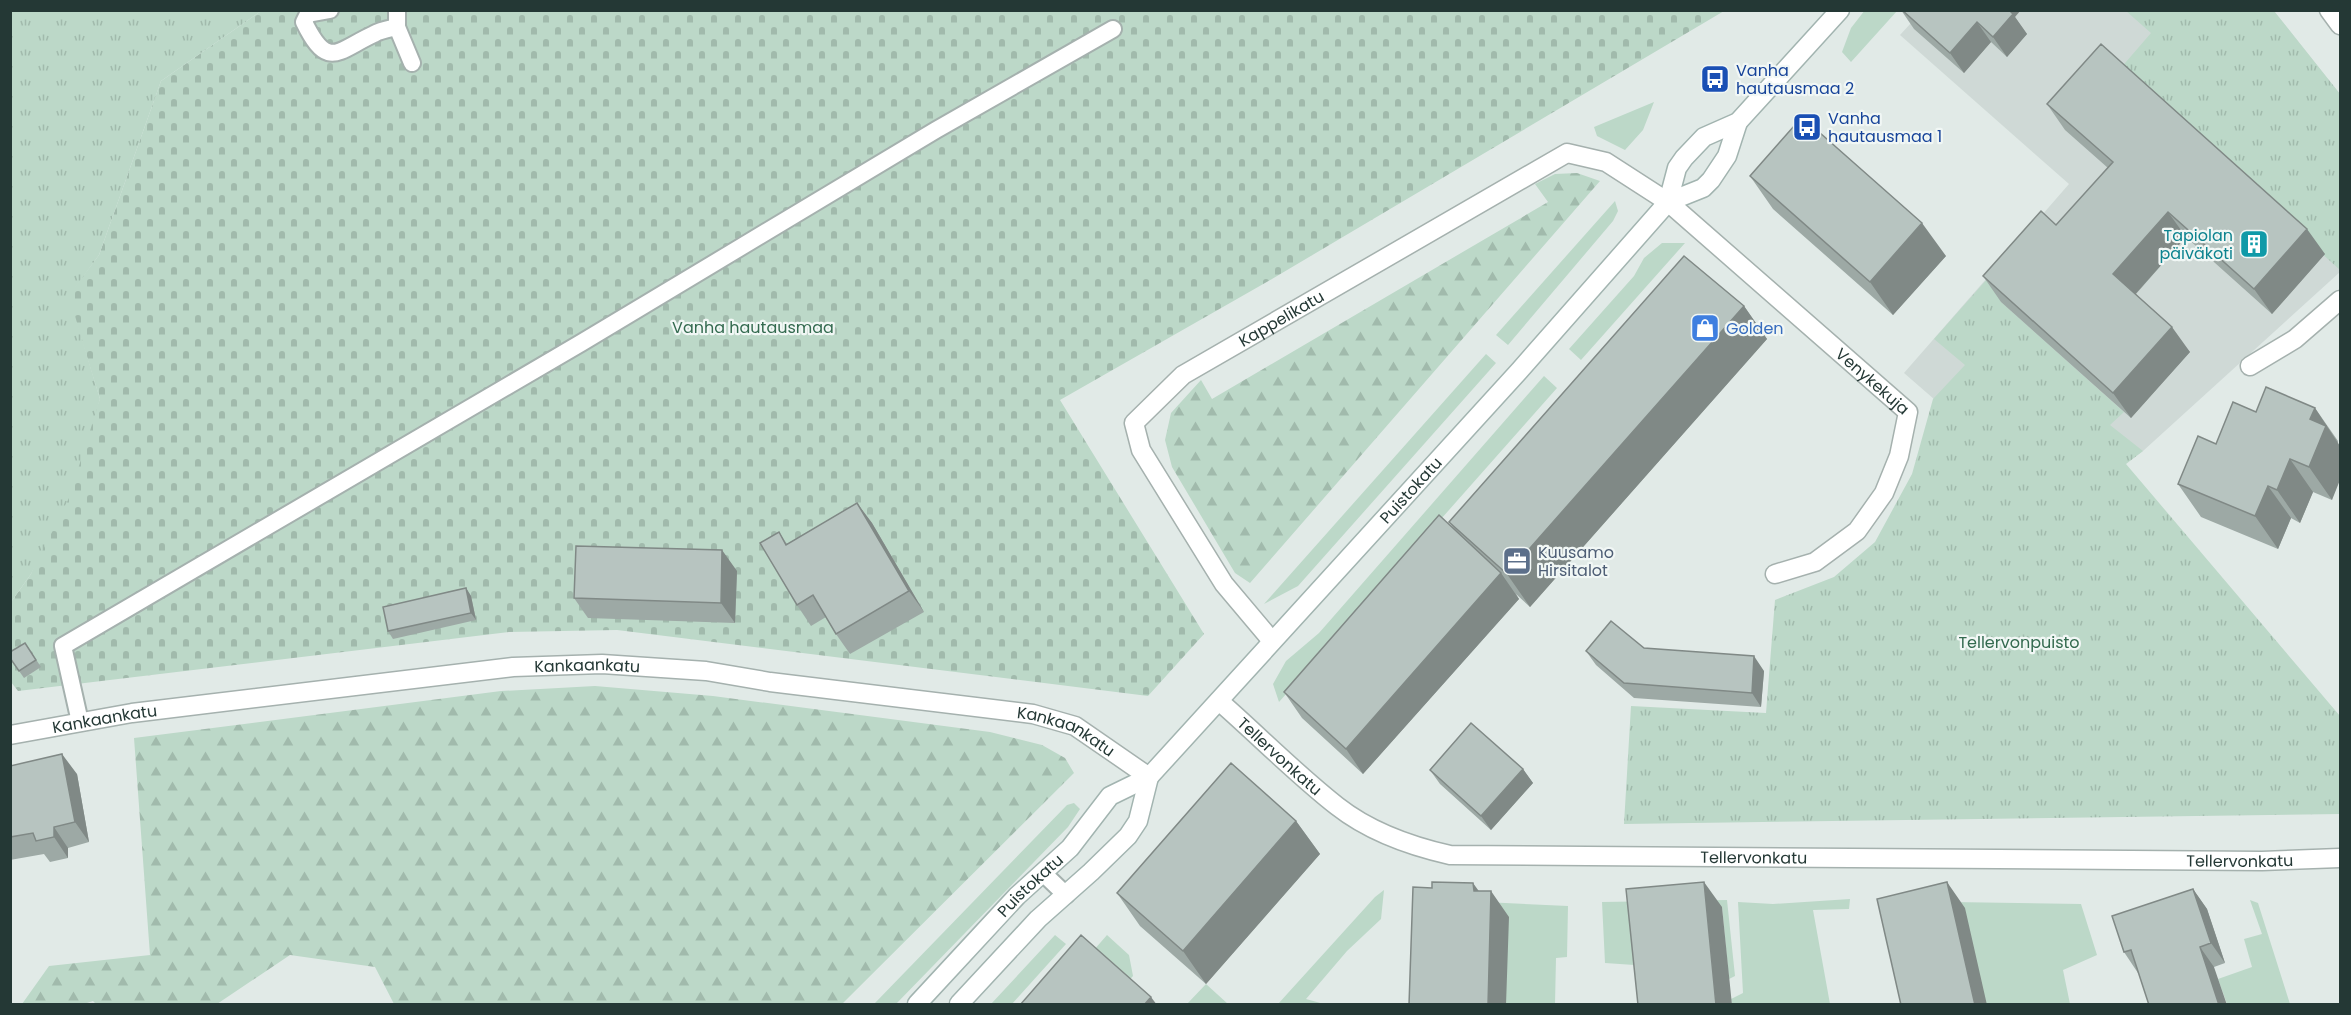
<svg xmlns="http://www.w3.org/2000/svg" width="2351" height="1015" font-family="Poppins,sans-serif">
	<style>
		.built { fill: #cfd9d6 }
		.grass { fill: #bcd8c8 }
		.forest { fill: url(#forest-firs) }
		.cemetery { fill: url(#cemetery-stones) }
		.park { fill: url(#park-tufts) }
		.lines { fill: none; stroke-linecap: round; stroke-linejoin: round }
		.lane-casing { stroke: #a5b1ae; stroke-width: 20 }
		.street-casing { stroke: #a5b1ae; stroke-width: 21 }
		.secondary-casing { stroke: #a2b4b0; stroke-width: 21 }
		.lane { stroke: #fff; stroke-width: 16 }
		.street { stroke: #fff; stroke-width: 18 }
		.secondary { stroke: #fff; stroke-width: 18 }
		.wall { fill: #9da9a5 }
		.shaded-wall { fill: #808986 }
		.building { fill: #b7c4c0; stroke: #808986; stroke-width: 1.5 }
		.labels { text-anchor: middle; stroke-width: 4.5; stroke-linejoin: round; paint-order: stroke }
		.transit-label { font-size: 16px; fill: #164399; stroke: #f1f7f5; text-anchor: start }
		.culture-label { font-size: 16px; fill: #0d838f; stroke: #f1f7f5; text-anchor: end }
		.street-label { font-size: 16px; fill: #243835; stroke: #f1f7f5 }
		.park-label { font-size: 16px; fill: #336a4f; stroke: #f1f7f5 }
		.shop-label { font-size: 16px; fill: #366cbe; stroke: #f1f7f5; text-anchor: start }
		.service-label { font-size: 16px; fill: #4e5e75; stroke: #f1f7f5; text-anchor: start }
	</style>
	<defs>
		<pattern id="forest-firs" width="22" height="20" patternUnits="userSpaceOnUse" patternTransform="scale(1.5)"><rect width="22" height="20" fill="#bcd8c8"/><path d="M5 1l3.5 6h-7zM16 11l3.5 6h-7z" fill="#a1baac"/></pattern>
		<pattern id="cemetery-stones" width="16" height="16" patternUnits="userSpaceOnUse" patternTransform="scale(1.5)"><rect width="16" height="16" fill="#bcd8c8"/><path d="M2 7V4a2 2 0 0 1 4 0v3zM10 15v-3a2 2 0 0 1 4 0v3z" fill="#a1baac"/></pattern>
		<pattern id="park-tufts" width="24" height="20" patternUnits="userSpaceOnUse" patternTransform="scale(1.5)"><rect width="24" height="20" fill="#bcd8c8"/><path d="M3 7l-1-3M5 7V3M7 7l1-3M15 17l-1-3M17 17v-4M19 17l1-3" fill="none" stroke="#a1baac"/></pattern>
	</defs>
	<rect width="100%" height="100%" fill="#e1eae7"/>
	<path class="built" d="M1922,11h352l66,83v178l-197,179 -28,20 -104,-5 -107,-93 165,-189 -169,-149z"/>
	<path class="grass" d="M1865,10l32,1 -46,51 -9,-10 9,-24z
		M1654,102l-11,28 -18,20 -28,-14 -3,-9z
		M1615,201l3,10 -5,10 -105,124 -12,-10z
		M1662,243h23l-104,117 -12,-11 65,-73 10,-18z
		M1486,354l10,9 -198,223 -34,18z
		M1544,376l13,12 -278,314 -6,-18 13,-23 33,-28z
		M1074,803l6,6 -12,18 -172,177h-22l193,-199z
		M1384,890l-3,29 -34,32 -41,48 18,5h-46l97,-107z
		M1850,899l-1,10 -36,1 17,94h-98l-1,-5 12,-6 -5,-91 35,2z
		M1727,900l8,76 -6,3 -7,-72 -73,59 -44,-3 -3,-61z
		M2250,900l8,3 32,101h-63l-9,-25 34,-12 -8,-28 18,-5z
		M1885,901l196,3 16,51 -34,15 7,34h-83z
		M1484,902l84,4 -1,51 -11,1 -1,46h-49z
		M1055,935l11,9 -54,60h-21z
		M1107,935l22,20 4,21 -9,10 -77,18z
		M1206,984l22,20h-41z"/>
	<path class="forest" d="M1577,173l23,8 -350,402 -15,-10 -63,-106 -7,-27 6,-27 30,-33 11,19 336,-197 -13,-18 20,-10z
		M595,686l118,10 277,36 52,13 23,13 9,15 -232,231h-448l-19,-37 -85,-12 -73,49h-121l-3,-3 -9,3h-62l27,-38 101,-11 -16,-217 367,-47z"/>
	<path class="cemetery" d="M261,11h1463l-452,268 -212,121 144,234 -56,62 -531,-66 -108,2 -491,59 -7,-9v-80l20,-28 69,-175 -32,-103 31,-41 62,-174z"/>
	<path class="park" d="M11,10l250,1 -100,70 -62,174 -30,41 31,103 -31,99 -38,76 -20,28z
		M2126,11h148l66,83v176l-221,-200 32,-37z
		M1988,278l13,24 123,110 -14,13 33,26 -17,13 214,252v98l-716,10 7,-118 135,7 9,-113 59,-23 41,-35 37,-68 21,-75 32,-34 -31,-26z"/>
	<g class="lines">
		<g class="lane-casing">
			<path id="lane" d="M330,10l-22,4 -4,8c24,49 33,29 70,12 7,-4 15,-5 23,-7
				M397,10v17l15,36
				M80,722l-17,-76 518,-303 355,-213 177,-101
				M1043,873l23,22"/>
		</g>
		<g class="street-casing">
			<g id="street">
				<path d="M2329,10l11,15"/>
				<path d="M2250,366l45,-27 45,-39"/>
				<path id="s1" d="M1272,641l-48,-57 -83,-134 -7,-27 49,-48 384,-222 39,9 62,40 240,210 -9,44 -15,37 -27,38 -42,31 -40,12"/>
				<path id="s2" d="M1219,701c39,34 77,73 118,105 33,26 73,40 113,49l812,6 78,-3"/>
				<path id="s3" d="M10,735l122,-22 381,-46 89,-3 104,7 64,11 263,32 42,12 74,51"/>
			</g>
		</g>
		<g class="secondary-casing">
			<g id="secondary">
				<path d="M1668,202l9,-34 7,-10 20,-21 34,-15 102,-112"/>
				<path id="s4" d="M917,1004l100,-108 53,-48 40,-52 39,-19 371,-407 148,-168 35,-14 8,-8 16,-24 11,-34"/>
				<path d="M959,1004l79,-85 53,-47 37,-36 10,-15 11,-44"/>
			</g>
		</g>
		<use href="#lane" class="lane"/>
		<use href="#street" class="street"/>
		<use href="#secondary" class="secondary"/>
	</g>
	<path class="wall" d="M1901,10l114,7 12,17 -20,23 -16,-15 -27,31 -50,-44z
		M2047,104l278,150 -53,60 -86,-77 -50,57 54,58 -59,66 -130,-116 -18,-26 73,-51 52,-57 -43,-38z
		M1750,176l196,80 -53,59 -120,-106z
		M1744,306l23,33 -237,268 -14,-13 3,5 -156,175 -61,-56 -18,-26 170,-163 -5,-7z
		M2315,408l23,33 -6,59 -19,-8 -13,31 -9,-5 -13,31 -77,-32 -23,-33 38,-40 40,-32z
		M857,503l15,20 52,89 -74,42 -14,-20 -10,-17 -15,9 -14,-21 -18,-73 8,12z
		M737,571l-2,52 -147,-5 -14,-20z
		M466,588l5,8 5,24 -83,19 -5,-8z
		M25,643l16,24 -17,11 -14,-20z
		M1644,648l120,23 -3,36 -127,-9 -38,-33 -10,-14z
		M10,766l67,8 12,68 -21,6v10l-18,4 -6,-8 -34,6z
		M1523,769l10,14 -42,47 -51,-46 -10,-14z
		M1296,821l24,33 -114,130 -66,-58 -23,-33z
		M2193,889l14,20 18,54 -11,4 -76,6 -14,-21z"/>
	<path class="shaded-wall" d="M2005,10h16l-6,7 12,17 -20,23 -14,-20z
		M1977,22l14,20 -27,31 -14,-20z
		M2168,212l18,25 -55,62 -18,-25z
		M1922,223l24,33 -53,59 -23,-33z
		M2307,229l18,25 -53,60 -18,-25z
		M1744,306l23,33 -237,268 -23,-33z
		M2172,327l18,25 -59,66 -18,-25z
		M2315,408l25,38v34l-8,20 -23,-33 1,-48z
		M2290,459l23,33 -13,31 -23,-33z
		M2268,486l23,32 -13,31 -23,-33z
		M857,503l15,20 52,89 -15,-21z
		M722,550l15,21 -2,52 -14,-20z
		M1501,573l18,26 -156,175 -17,-25z
		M466,588l5,8 5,24 -5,-7z
		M1754,656l10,15 -3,36 -9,-14z
		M62,754l15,20 12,68 -14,-20z
		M1523,769l10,14 -42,47 -10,-14z
		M1296,821l24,33 -114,130 -23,-33z
		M54,827l14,21v10l-14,-21z
		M1704,882l18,25 10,98h-16z
		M1947,882l18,26 22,97h-12z
		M1473,883l18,25v-17l18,26 -3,88h-18z
		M2193,889l14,20 18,54 -14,-20z
		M2200,947l14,20 13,38h-8z
		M1151,997l6,8h-13z"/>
	<path class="building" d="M1902,10h107l4,4 -20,23 -16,-15 -27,31z
		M2101,44l206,185 -53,60 -86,-77 -55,62 59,53 -59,66 -130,-117 58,-65 15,14 57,-63 -66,-58z
		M1802,117l120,106 -52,59 -120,-106z
		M1684,256l60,50 -237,268 -58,-52z
		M2266,387l49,21 -5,11 16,7 -17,41 -19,-8 -13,31 -9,-4 -13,30 -77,-32 20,-48 18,8 17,-42 23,10z
		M857,503l52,88 -73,43 -23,-39 -16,10 -37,-62 19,-11 7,13z
		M1439,515l62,58 -155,176 -62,-57z
		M576,546l146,4 -1,53 -147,-5z
		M466,588l5,25 -83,18 -5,-24z
		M1611,621l33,27 110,8 -2,37 -128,-10 -38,-32z
		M25,643l11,17 -17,11 -9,-13v-6z
		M1471,723l52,46 -42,47 -51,-46z
		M62,754l13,68 -21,5v10l-18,4 -3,-8 -23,4v-71z
		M1231,763l65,58 -113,130 -66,-58z
		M1432,882l41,1 1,8h17l-3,114h-79l4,-118 19,1z
		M1704,882l12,123h-78l-12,-116z
		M1947,882l28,123h-74l-24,-106z
		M2193,889l18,54 -11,4 19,58h-70l-18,-55 -7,2 -12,-36z
		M1081,935l70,62 -7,8h-124z"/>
	<defs>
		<g id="bus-square" transform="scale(1.5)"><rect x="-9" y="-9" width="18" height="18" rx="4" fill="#1a4fb4" stroke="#f1f7f5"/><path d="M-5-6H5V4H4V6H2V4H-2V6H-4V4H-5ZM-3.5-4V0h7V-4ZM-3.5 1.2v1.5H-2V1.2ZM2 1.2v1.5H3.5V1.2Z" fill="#fff"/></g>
		<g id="building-square" transform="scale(1.5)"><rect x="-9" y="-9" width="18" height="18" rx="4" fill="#0f9aa8" stroke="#f1f7f5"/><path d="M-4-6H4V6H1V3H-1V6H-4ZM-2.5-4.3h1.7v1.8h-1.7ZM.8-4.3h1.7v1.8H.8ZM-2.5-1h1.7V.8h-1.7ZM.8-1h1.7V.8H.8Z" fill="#fff"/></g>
		<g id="shop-square" transform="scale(1.5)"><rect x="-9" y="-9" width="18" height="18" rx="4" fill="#3f7fe0" stroke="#f1f7f5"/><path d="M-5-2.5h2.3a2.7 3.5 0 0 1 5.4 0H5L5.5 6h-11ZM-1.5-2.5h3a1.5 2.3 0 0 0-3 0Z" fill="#fff"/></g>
		<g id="office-square" transform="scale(1.5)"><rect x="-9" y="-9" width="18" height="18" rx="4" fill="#5c6f8a" stroke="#f1f7f5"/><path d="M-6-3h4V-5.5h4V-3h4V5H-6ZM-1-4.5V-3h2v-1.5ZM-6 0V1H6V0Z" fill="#fff"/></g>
	</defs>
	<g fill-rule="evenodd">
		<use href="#bus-square" x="1715" y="79"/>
		<use href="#bus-square" x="1807" y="127"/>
		<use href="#building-square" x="2254" y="244"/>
		<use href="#shop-square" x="1705" y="328"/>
		<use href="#office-square" x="1517" y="561"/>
	</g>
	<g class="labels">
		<g class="transit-label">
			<text x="1736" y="76">Vanha<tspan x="1736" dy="18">hautausmaa 2</tspan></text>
			<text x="1828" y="124">Vanha<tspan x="1828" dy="18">hautausmaa 1</tspan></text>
		</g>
		<g class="culture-label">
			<text x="2233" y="241">Tapiolan<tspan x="2233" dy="18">päiväkoti</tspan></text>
		</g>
		<g class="street-label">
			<text dy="6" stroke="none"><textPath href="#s1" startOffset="442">Kappelikatu</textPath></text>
			<text dy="6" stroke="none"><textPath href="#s1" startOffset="1158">Venykekuja</textPath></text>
			<text dy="6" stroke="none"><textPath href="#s4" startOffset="716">Puistokatu</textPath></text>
			<text dy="6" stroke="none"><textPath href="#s3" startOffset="582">Kankaankatu</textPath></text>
			<text dy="6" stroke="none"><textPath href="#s3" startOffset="96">Kankaankatu</textPath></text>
			<text dy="6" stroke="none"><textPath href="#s3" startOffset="1068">Kankaankatu</textPath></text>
			<text dy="6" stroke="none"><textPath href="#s2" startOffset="82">Tellervonkatu</textPath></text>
			<text dy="6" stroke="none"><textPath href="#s2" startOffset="586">Tellervonkatu</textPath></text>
			<text dy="6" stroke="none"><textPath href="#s2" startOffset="1072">Tellervonkatu</textPath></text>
			<text dy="6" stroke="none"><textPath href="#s4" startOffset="164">Puistokatu</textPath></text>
		</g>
		<g class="park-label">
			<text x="753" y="333">Vanha hautausmaa</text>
			<text x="2019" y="648">Tellervonpuisto</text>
		</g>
		<g class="shop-label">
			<text x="1726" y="334">Golden</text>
		</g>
		<g class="service-label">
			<text x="1538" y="558">Kuusamo<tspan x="1538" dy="18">Hirsitalot</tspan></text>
		</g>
	</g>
	<rect width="2351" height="1015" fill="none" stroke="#243835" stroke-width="24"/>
</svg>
